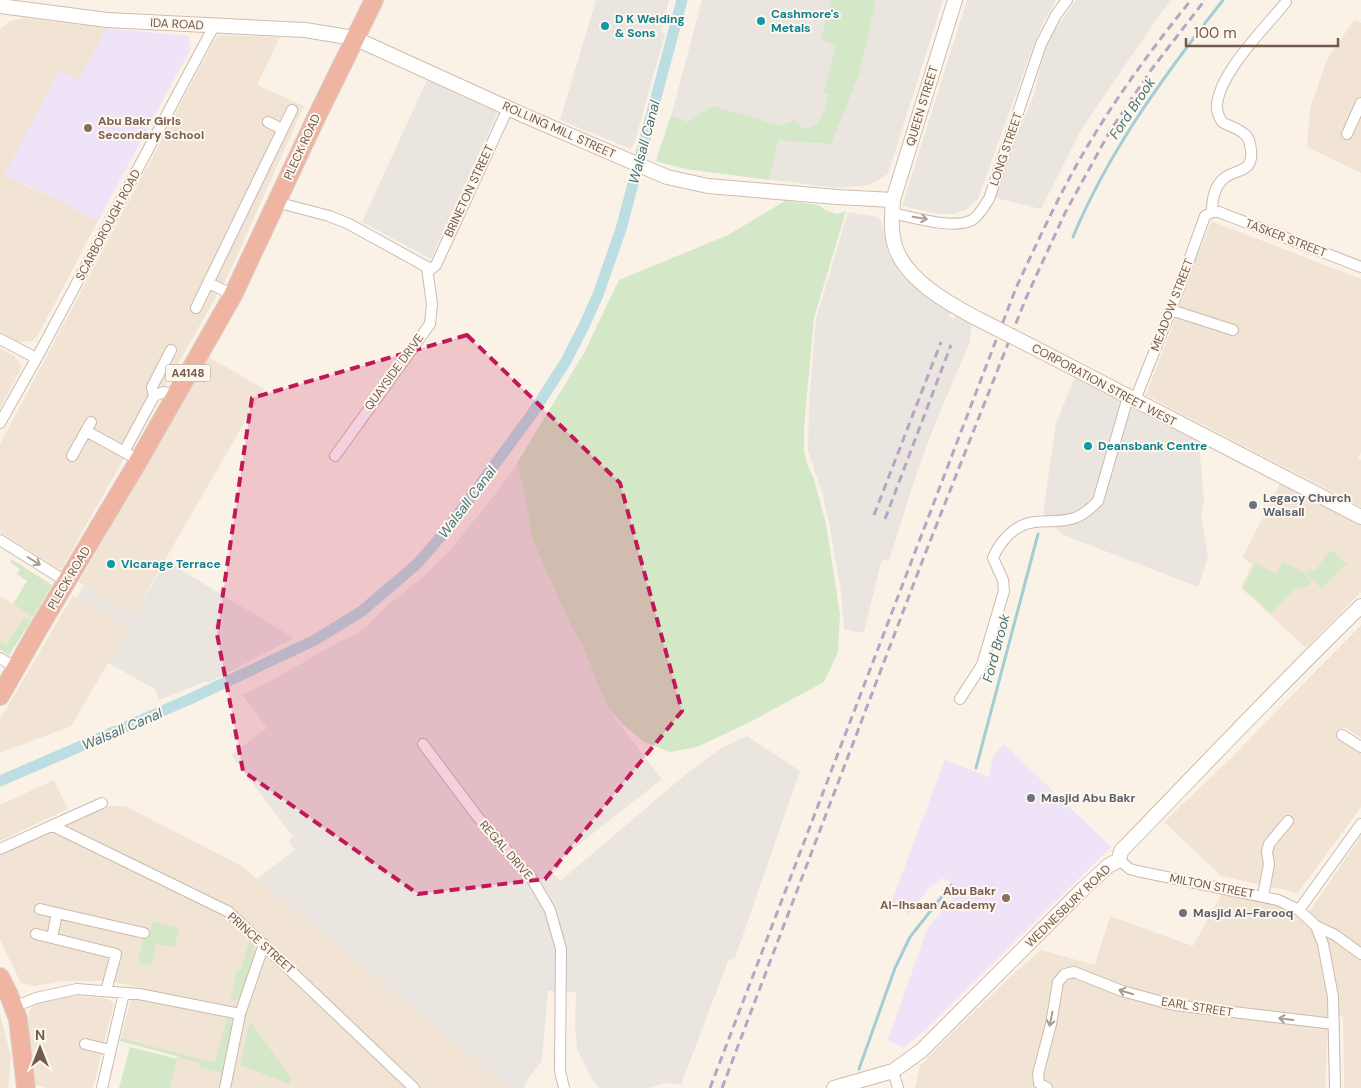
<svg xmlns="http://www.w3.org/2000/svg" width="1361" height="1088" font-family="'DM Sans',sans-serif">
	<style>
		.residential { fill: #f2e4d5 }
		.industrial { fill: #ebe5e0 }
		.education { fill: #efe3f7 }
		.green { fill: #d4e7c6 }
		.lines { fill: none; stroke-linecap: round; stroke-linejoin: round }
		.stream { stroke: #a3cdd4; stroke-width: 3 }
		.canal { stroke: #bcdee3; stroke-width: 11 }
		.street-casing { stroke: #ccbaad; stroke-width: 12 }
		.secondary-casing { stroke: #d0bcae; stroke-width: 16 }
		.highway-casing { stroke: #d8d1cd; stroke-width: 20 }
		.street { stroke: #fff; stroke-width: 10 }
		.secondary { stroke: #fff; stroke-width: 14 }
		.highway { stroke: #f0b5a2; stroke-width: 18 }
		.rail { stroke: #b5a6c3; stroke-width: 3; stroke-dasharray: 8 5; stroke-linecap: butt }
		.secondary-bridge-casing { stroke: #d0bcae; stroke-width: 16; stroke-linecap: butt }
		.secondary-bridge { stroke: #fff; stroke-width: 14 }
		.oneway { stroke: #aa9c94 }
		.marked { fill: #c2185b; fill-opacity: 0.2; stroke: #c2185b; stroke-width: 4; stroke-dasharray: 10 6; stroke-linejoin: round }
		.culture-dot { fill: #0f9aa8; stroke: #fef7ed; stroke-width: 2 }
		.education-dot { fill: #8d6e63; stroke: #fef7ed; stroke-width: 2 }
		.worship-dot { fill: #6b7280; stroke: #fef7ed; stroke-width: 2 }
		.labels { text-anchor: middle; stroke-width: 4; stroke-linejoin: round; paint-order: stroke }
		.shield { fill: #fef7ed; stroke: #9c897d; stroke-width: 1 }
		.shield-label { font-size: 11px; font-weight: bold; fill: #725a4d }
		.culture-label { font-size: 12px; font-weight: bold; fill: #0d838f; stroke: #fef7ed; text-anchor: start }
		.street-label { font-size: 12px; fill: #725a4d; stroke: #fef7ed }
		.education-label { font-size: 12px; font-weight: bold; fill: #785e54; stroke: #fef7ed; text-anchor: start }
		.worship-label { font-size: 12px; font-weight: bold; fill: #5b616d; stroke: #fef7ed; text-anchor: start }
		.water-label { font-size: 14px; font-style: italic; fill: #45747d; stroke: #fef7ed }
	</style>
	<rect width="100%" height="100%" fill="#fbf2e7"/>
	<path class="residential" d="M24,18l83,10 -28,53 -20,-10 -37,113 29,12 47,25 -60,114 -6,6 -13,1 -19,-10v-303l10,-8z
		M1354,20l7,3v150l-54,-26 3,-39 17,-48z
		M219,35l61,2 -23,48 47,21 -75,168 -157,276 -11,19 -4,-1 -57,-36v-88l213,-401z
		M1211,221l150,58v174l-3,5 3,2v47l-215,-112 30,-78 21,-65 4,-5z
		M0,348l15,8 6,10 -1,5 -20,37z
		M209,357l55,32 -131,226 -54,-33z
		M1281,482l80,40v70l-55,56 -65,-60 11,-24 -10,-6z
		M73,595l56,33 -58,98 -71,27v-34z
		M0,596l33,21 -24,38 -9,-6z
		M1361,625v113l-17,-11 -7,10 24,15v55l-63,86 -77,-17 -57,-54 65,-62z
		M54,780l14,29 -68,32v-36z
		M109,806h16l115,59 269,223h-339l7,-32 -57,-15 15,-55 -30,-5h-40l-30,5 -14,-3 -21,-43v-86z
		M1361,836v252h-17l-1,-72 -16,1 1,11 -3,60h-410l5,-22 21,-22 69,-67 31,-27 54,15 15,-49 83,30 29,-53 49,10 25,11 8,5z
		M70,995l34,3 7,3 3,3 -21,84h-46l-12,-3 -6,-44v-31l6,-6 21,-6z
		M0,1014l11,43 -3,31h-8z"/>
	<path class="industrial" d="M596,0h73l-8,31 4,3 -30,107 -4,8 -71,-29z
		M702,0h241l-55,174 -19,11 -32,3 -151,-19 -30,-8 15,-45z
		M967,0h89l-13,23 -9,21 -56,155 -11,10 -13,5h-16l-36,-8z
		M1076,0h96l-12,14 -79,116 -40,79 -46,-11 22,-64 16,-37 14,-55z
		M427,80l71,32 -67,147 -69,-37z
		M848,212l30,5 3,4 7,32 13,22 20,17 31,18 -3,6 5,3 3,-6 15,9 -2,19 -35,83 -19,51 -27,86 -7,-2 -18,73h-8l-12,-3 -3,-37 -12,-69 -7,-31 -14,-41 1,-48 7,-84z
		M1075,377l124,65 5,60 -3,14 7,41 -10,30 -137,-53 -18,-21 13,-90z
		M517,463l8,32 7,44 38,85 13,22 15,39 19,36 45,58 -104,82 3,5 -8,7 7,8 131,-111 32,-23 24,-11 53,35 -65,187 -7,3 -47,124 -15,-2 -18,5h-49l-9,-12 -13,-27 -2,-22 1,-35 -28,-1 -6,70 -14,18 -4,9h-15l-252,-209 38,-29 -6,-9 4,-4 -62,-82 36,-27 -25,-33 29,-14 71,-41 8,-2 15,-10 24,-24 39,-31 23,-24 46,-57z
		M166,561l126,76v2l-84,44 -2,-2 -47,19 -4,-11 -47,-26 21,-35 -52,-31 7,-12 49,30z"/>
	<path class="education" d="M107,28l82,8 1,14 -92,171 -47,-25 -47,-21 55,-104 20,9z
		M1004,744l107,103 -186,183 -20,17h-3l-14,-7 39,-111 30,-36 1,-5 -14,-10 -4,2 -9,6 -22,28 -18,-11 54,-143 44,17 4,-21z"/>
	<path class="green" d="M831,0h45l-17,74 -28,70 -53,-4 -9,40 -83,-11 -30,-8 15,-45 17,6 25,-16 68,20 13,-6 10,9 12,-4 6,-9 7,-22 -5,-1 11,-43v-5l-14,-5z
		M785,201l34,4 6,5 12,4 9,-3 -32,107 -10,109v24l4,15 6,13 12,45 14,90 -2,38 -14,30 -74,40 -53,25 -27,5 -26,-10 -23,-19 -13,-17 -10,-21 -15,-39 -13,-22 -38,-85 -7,-44 -8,-32 67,-110 35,-73 109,-45z
		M1328,552l8,1 12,12h-4l-22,24 -17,-17 11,-2z
		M11,559l41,26 -19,32 -20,-13 14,-23 -10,-7 3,-5 -9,-6z
		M1283,561l18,10 11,10 -4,6h-9l-5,3 -23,23 -28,-25 13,-25 20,11z
		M24,617l7,4 -22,34 -9,-6v-8l6,4z
		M153,921l26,7 -4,19 -19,-3 -5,22 -13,-4 6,-25 5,1z
		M250,939l4,6v7l-13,43 -4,4 -7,4 7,-34 3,2z
		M228,1016l6,10 -9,48 -24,-6 -3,-5 -14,-4 -4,-2 -60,-16 1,-3 90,24 4,-1z
		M250,1021l41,57 -2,6 -49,-19z
		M130,1047l47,12 -7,29h-51z"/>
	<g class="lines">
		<path class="stream" d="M1073,237c36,-87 93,-164 150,-237
			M976,768l62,-234
			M859,1069l36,-101 15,-31 41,-52"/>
		<path class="canal" d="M0,781l190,-82 125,-59 47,-29 56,-48 30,-35 84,-114 34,-53 18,-35 14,-31 23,-66 61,-229"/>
		<g class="street-casing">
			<path id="street" d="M268,122l14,7
				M1347,134l14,-31
				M276,202l53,14 20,8 78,43 5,38 -2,19 -95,132
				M1212,212c0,-11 2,-24 10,-32 11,-12 32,-5 29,-30 -1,-7 -2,-14 -8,-17 -6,-5 -14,-7 -21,-11 -3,-5 -6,-11 -5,-18 4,-33 48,-76 69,-102
				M892,213c20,4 62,17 80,7 8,-5 12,-14 17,-21l52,-155 15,-29 11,-15
				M427,267l4,2 5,-4 72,-157
				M209,283l24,12
				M196,308l96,-198
				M1171,310l62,20
				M0,339l36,19
				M154,396l-2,-9 19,-37
				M1135,400l36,-90 34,-94 7,-4h7l142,55
				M0,423l40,-71 174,-326
				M86,431l53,29
				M124,452l30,-56 10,-4 11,4
				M72,456l19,-34
				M0,540l67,42
				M0,658l16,10
				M960,699l22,-34 22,-74 -1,-11 -10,-22c7,-17 22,-34 42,-36 14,-2 28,1 42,-5 8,-3 15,-10 21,-16l30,-104
				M1342,735l19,12
				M423,744l54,72 55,63 18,31 11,39 -1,122 4,17
				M53,826l176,86 185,176
				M0,849l102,-46
				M1119,860l11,9 7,2 141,29 21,10 17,16 7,18 10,53 2,91
				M1263,896l6,-32 -2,-12 2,-8 19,-23
				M40,909l17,4 -5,25
				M1299,910l62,-86
				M57,913l87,20
				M1316,926l19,9 26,19
				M36,934l80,20 -10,37
				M14,1007l22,-9 41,-9 62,5 101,20
				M85,1044l25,6
				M893,1071l5,17
				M102,1088l22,-95
				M225,1088l15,-74 24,-70
				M1047,1088l-8,-5 -1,-9 13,-50 7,-42 7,-8 9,-2 48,19 52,14 160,19"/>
		</g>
		<g class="secondary-casing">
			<path id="secondary" d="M955,0l-62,200c-1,16 -3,33 3,49 12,32 52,54 80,69
				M0,6l107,14 198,10 49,8 169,77 144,62 41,9 129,11 56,3
				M1031,346l330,171
				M834,1088l59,-17 28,-20 160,-160 27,-25 11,-6 2,-9c80,-82 158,-166 240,-245"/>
		</g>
		<g class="highway-casing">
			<path id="highway" d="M0,696l40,-70 99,-166 94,-165 83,-177 58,-118
				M0,977l9,18 9,24 8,69"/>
		</g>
		<use href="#street" class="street"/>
		<use href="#secondary" class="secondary"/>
		<use href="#highway" class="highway"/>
		<path class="rail" d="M874,515l67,-173
			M885,519l66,-174
			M710,1088l306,-800c19,-41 38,-82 60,-122 33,-59 73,-114 115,-166
			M722,1088l203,-534 101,-256 39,-85 45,-82 41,-61 54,-70"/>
		<g class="secondary-bridge-casing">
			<path id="secondary-bridge" d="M976,318l55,28"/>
		</g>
		<use href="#secondary-bridge" class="secondary-bridge"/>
	</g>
	<defs><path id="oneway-shaft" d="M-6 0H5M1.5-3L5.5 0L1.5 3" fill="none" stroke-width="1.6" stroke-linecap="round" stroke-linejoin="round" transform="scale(1.25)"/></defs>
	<g class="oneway">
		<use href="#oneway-shaft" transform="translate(920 218) rotate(10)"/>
		<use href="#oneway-shaft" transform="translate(34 561) rotate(32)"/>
		<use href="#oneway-shaft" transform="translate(1126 992) rotate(-163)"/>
		<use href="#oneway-shaft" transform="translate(1051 1019) rotate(101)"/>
		<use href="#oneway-shaft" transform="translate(1286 1019) rotate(-173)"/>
	</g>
	<path class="marked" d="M467,335l153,148 62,228 -137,168 -127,15 -175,-123 -26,-137 35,-236z"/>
	<g class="culture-dot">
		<circle cx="761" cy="21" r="5"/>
		<circle cx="605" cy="26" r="5"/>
		<circle cx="1088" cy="446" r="5"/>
		<circle cx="111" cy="564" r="5"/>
	</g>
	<g class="education-dot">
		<circle cx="88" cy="128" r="5"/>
		<circle cx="1006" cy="898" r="5"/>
	</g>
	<g class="worship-dot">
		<circle cx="1253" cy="505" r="5"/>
		<circle cx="1031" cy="798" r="5"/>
		<circle cx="1183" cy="913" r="5"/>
	</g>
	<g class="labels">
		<rect class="shield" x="165.5" y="364.5" width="45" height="17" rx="4"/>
		<g class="shield-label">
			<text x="188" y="377">A4148</text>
		</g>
		<g class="culture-label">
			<text x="771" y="18">Cashmore's<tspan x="771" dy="14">Metals</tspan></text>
			<text x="615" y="23">D K Welding<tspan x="615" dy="14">&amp; Sons</tspan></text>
			<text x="1098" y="450">Deansbank Centre</text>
			<text x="121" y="568">Vicarage Terrace</text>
		</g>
		<g class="street-label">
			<text transform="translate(177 24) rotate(3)" y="4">IDA ROAD</text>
			<text transform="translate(922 106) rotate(-73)" y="4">QUEEN STREET</text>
			<text transform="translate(559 130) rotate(24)" y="4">ROLLING MILL STREET</text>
			<text transform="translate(302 147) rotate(-65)" y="4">PLECK ROAD</text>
			<text transform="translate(1006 149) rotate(-71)" y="4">LONG STREET</text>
			<text transform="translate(469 191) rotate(-65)" y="4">BRINETON STREET</text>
			<text transform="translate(108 225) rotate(-62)" y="4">SCARBOROUGH ROAD</text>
			<text transform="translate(1286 238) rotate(21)" y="4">TASKER STREET</text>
			<text transform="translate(1172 305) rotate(-69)" y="4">MEADOW STREET</text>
			<text transform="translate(394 372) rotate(-54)" y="4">QUAYSIDE DRIVE</text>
			<text transform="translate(1104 385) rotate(28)" y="4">CORPORATION STREET WEST</text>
			<text transform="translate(69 578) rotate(-59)" y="4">PLECK ROAD</text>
			<text transform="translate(506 850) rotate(49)" y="4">REGAL DRIVE</text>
			<text transform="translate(1212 886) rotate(11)" y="4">MILTON STREET</text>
			<text transform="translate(1068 906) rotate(-44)" y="4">WEDNESBURY ROAD</text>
			<text transform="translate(261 943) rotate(42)" y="4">PRINCE STREET</text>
			<text transform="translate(1197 1007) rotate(9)" y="4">EARL STREET</text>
		</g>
		<g class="education-label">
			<text x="98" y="125">Abu Bakr Girls<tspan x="98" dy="14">Secondary School</tspan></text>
			<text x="996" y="895" text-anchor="end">Abu Bakr<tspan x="996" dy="14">Al-Ihsaan Academy</tspan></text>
		</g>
		<g class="worship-label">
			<text x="1263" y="502">Legacy Church<tspan x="1263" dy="14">Walsall</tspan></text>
			<text x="1041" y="802">Masjid Abu Bakr</text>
			<text x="1193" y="917">Masjid Al-Farooq</text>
		</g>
		<g class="water-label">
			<text transform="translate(1132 108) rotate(-56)" y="5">Ford Brook</text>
			<text transform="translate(644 142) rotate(-75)" y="5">Walsall Canal</text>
			<text transform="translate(467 502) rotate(-53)" y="5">Walsall Canal</text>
			<text transform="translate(996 648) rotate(-75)" y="5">Ford Brook</text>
			<text transform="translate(122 729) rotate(-23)" y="5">Walsall Canal</text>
		</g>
	</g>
	<g transform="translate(40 1048)" stroke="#fef7ed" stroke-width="4" paint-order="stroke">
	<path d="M0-4L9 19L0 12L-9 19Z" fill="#725a4d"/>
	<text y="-8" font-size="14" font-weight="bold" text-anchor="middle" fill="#725a4d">N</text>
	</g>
	<path d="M1186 38v8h152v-8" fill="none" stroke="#725a4d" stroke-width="2.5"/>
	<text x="1194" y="38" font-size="15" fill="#725a4d" stroke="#fef7ed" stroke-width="4" paint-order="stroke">100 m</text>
</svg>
